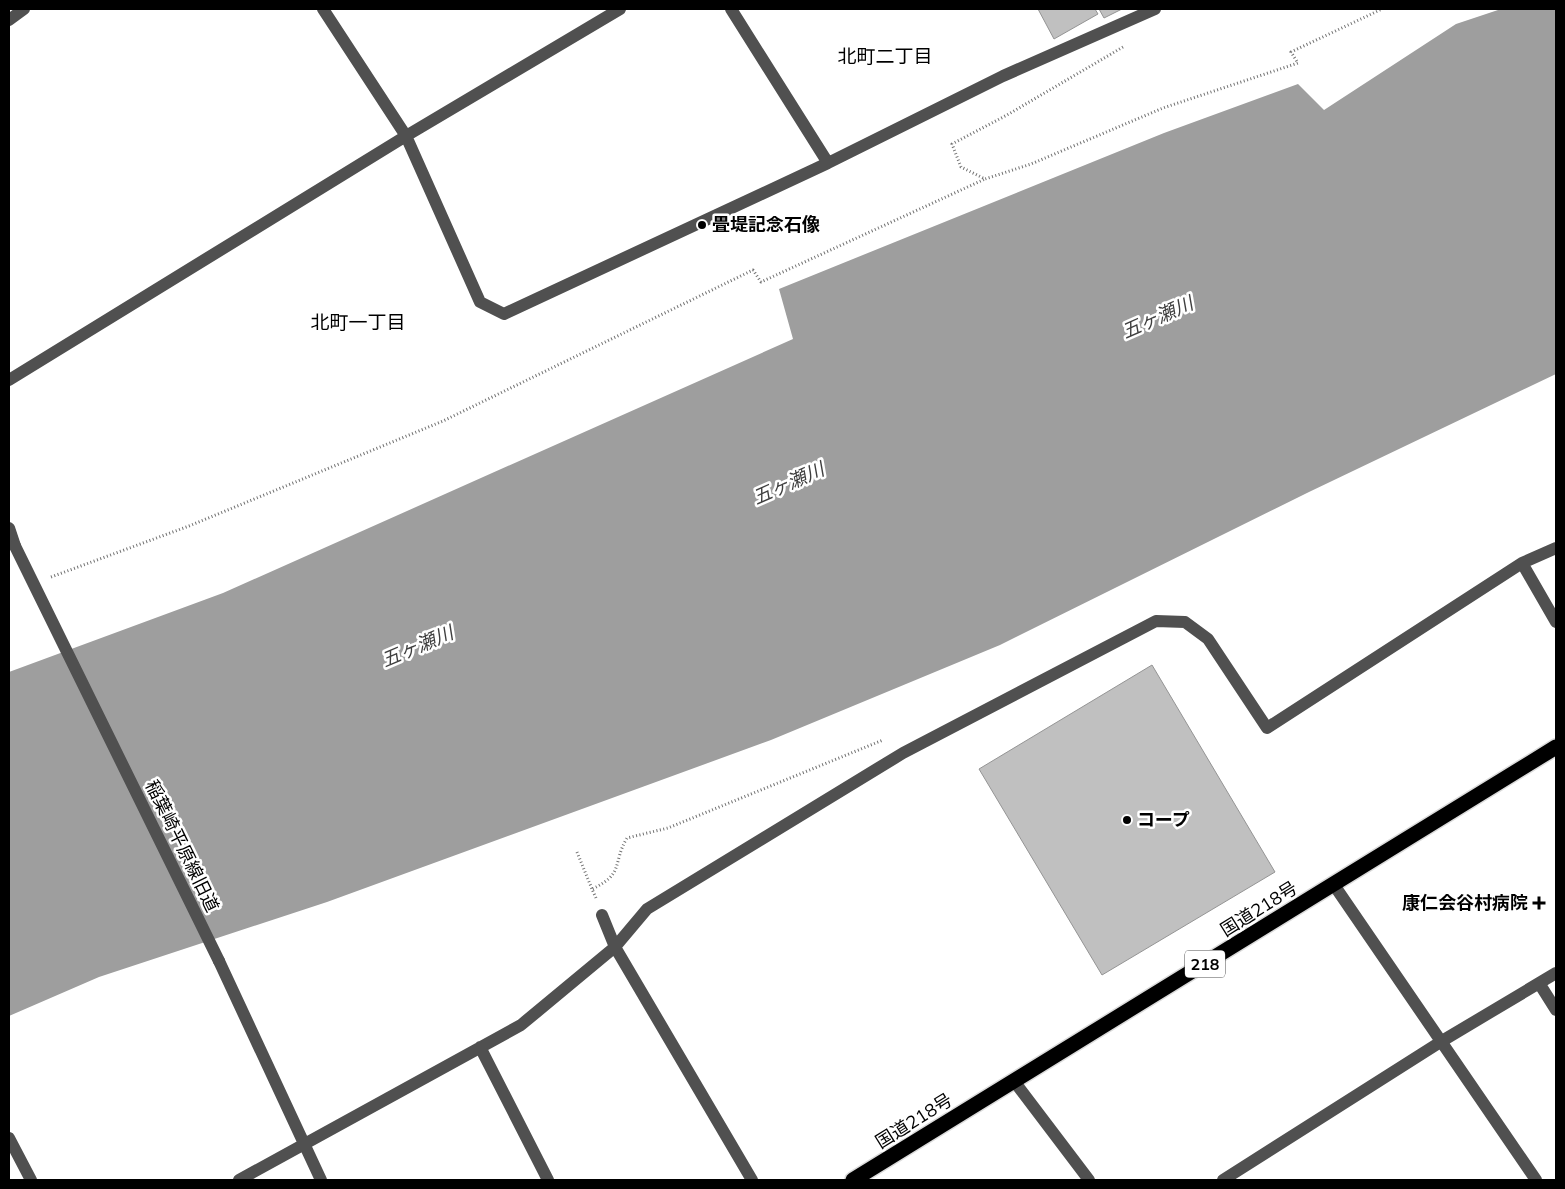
<svg xmlns="http://www.w3.org/2000/svg" width="1565" height="1189" font-family="Mulish,'Noto Sans JP',sans-serif">
	<style>
		.water { fill: #9e9e9e }
		.building { fill: #c0c0c0; stroke: #949494 }
		.lines { fill: none; stroke-linecap: round; stroke-linejoin: round }
		.highway-casing { stroke: #dbdbdb; stroke-width: 18 }
		.path { stroke: #727272; stroke-width: 3; stroke-dasharray: 1 2.5; stroke-linecap: butt }
		.minor { stroke: #505050; stroke-width: 12 }
		.highway { stroke: #000; stroke-width: 15 }
		.minor-bridge { stroke: #505050; stroke-width: 12 }
		.poi-dot { fill: #000; stroke: #fff; stroke-width: 2 }
		.labels { text-anchor: middle; stroke-width: 5; stroke-linejoin: round; paint-order: stroke }
		.shield { fill: #fff; stroke: #4c4c4c; stroke-width: 1 }
		.shield-label { font-size: 16px; font-weight: bold; fill: #000 }
		.poi-label { font-size: 18px; font-weight: bold; fill: #000; stroke: #fff; text-anchor: start }
		.street-label { font-size: 18px; fill: #000; stroke: #fff }
		.neighbourhood-label { font-size: 19px; fill: #000; stroke: #fff }
		.water-label { font-size: 19px; font-style: italic; fill: #3f3f3f; stroke: #fff }
	</style>
	<rect width="100%" height="100%" fill="#fff"/>
	<path class="water" d="M1501,9h55v365l-247,118 -309,153 -229,95 -444,162 -228,75 -90,39v-344l214,-79 570,-254 -14,-50 385,-156 134,-49 26,26 132,-86z"/>
	<path class="building" d="M1038,9h57l3,5 -44,25z
		M1099,9h23l-18,9z
		M1152,665l123,207 -173,103 -123,-206z"/>
	<g class="lines">
		<g class="highway-casing">
			<path id="highway" d="M853,1180l703,-433"/>
		</g>
		<path class="path" d="M1123,47l-116,68 -55,29 9,23 24,12 46,-15 132,-56 135,-45 -7,-11 91,-43
			M51,577l138,-51 254,-105 310,-151 8,12 224,-103
			M577,852l15,37
			M596,898l-4,-9c33,-15 20,-26 35,-51l41,-10 215,-88"/>
		<path class="minor" d="M323,9l83,127 74,166 24,12 324,-151 175,-87 152,-67
			M731,9l97,154
			M9,20l15,-11
			M9,380l397,-244 214,-127
			M9,528l6,18
			M1522,563l34,59
			M1334,885l202,295
			M602,915l13,32 137,233
			M219,961l102,219
			M1539,983l17,27
			M480,1047l68,133
			M1014,1081l75,99
			M9,1138l22,42
			M239,1180l282,-155 94,-78 32,-38 256,-156 253,-132 29,1 23,17 59,89 255,-165 34,-15
			M1223,1180l219,-139 114,-68"/>
		<use href="#highway" class="highway"/>
		<path class="minor-bridge" d="M15,546l204,415"/>
	</g>
	<g class="poi-dot">
		<circle cx="702" cy="225" r="5"/>
		<circle cx="1127" cy="820" r="5"/>
		<path d="M1536.5 895.5h5v5h5v5h-5v5h-5v-5h-5v-5h5z"/>
	</g>
	<g class="labels">
		<rect class="shield" x="1185" y="950.5" width="40" height="27" rx="4"/>
		<g class="shield-label">
			<text x="1205" y="970">218</text>
		</g>
		<g class="poi-label">
			<text x="712" y="231">畳堤記念石像</text>
			<text x="1137" y="826">コープ</text>
			<text x="1528" y="909" text-anchor="end">康仁会谷村病院</text>
		</g>
		<g class="street-label">
			<text transform="translate(182 846) rotate(64)" y="6">稲葉崎平原線旧道</text>
			<text transform="translate(1259 909) rotate(-32)" y="6">国道218号</text>
			<text transform="translate(914 1121) rotate(-32)" y="6">国道218号</text>
		</g>
		<g class="neighbourhood-label">
			<text x="885" y="63">北町二丁目</text>
			<text x="358" y="329">北町一丁目</text>
		</g>
		<g class="water-label">
			<text transform="translate(1157 317) rotate(-24)" y="7">五ヶ瀬川</text>
			<text transform="translate(788 483) rotate(-24)" y="7">五ヶ瀬川</text>
			<text transform="translate(417 646) rotate(-23)" y="7">五ヶ瀬川</text>
		</g>
	</g>
	<rect width="1565" height="1189" fill="none" stroke="#000000" stroke-width="20"/>
</svg>
